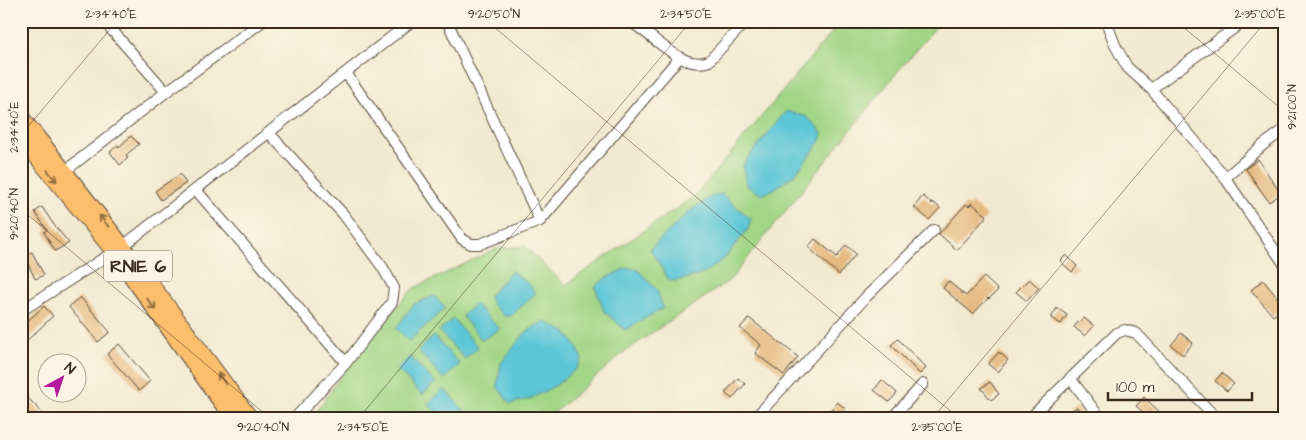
<svg xmlns="http://www.w3.org/2000/svg" width="1306" height="440" font-family="'Architects Daughter',sans-serif">
	<style>
		.green { fill: #a1d686; stroke: #6e8052 }
		.water { fill: #5cc6d7; stroke: #4c787a }
		.building { fill: #e5b97f }
		.lines { fill: none; stroke-linecap: round; stroke-linejoin: round }
		.minor-casing { stroke: #564739; stroke-width: 12 }
		.primary-casing { stroke: #564739; stroke-width: 17 }
		.minor { stroke: #fff; stroke-width: 10 }
		.primary { stroke: #fabe6d; stroke-width: 15 }
		.oneway { stroke: #916d42 }
		.ticks { fill: none; stroke: #3b2a1e; stroke-width: 1; stroke-opacity: 0.45 }
		.labels { text-anchor: middle; stroke-width: 4; stroke-linejoin: round; paint-order: stroke }
		.shield { fill: #fcf5e5; stroke: #75675a; stroke-width: 1 }
		.shield-label { font-size: 18px; font-weight: bold; fill: #3b2a1e }
		.neatline { fill: none; stroke: #3b2a1e; stroke-width: 2 }
		.ticks-label { font-size: 12px; text-anchor: middle; fill: #3b2a1e }
	</style>
	<rect width="100%" height="100%" fill="#fcf5e5"/>
	<filter id="ink" filterUnits="userSpaceOnUse"><feTurbulence type="fractalNoise" baseFrequency=".02" numOctaves="2"/><feDisplacementMap in="SourceGraphic" scale="10" xChannelSelector="R" yChannelSelector="G"/><feConvolveMatrix kernelMatrix="1 2 1 2 8 2 1 2 1" color-interpolation-filters="sRGB"/></filter>
	<filter id="wash" filterUnits="userSpaceOnUse"><feTurbulence type="fractalNoise" baseFrequency=".0096" numOctaves="4" result="noise"/><feDisplacementMap in="SourceGraphic" scale="20" xChannelSelector="R" yChannelSelector="G"/><feGaussianBlur stdDeviation="1.12" result="paint"/><feColorMatrix in="noise" values="0 0 0 0 0 0 0 0 0 0 0 0 0 0 0 0 0 1.4 0 .05"/><feComposite in="paint" operator="in"/></filter>
	<g filter="url(#wash)">
		<rect width="100%" height="100%" fill="#f2ead0"/>
		<path class="green" d="M837,21h104l-39,45 -172,214 -106,72 -77,67h-236l38,-55 63,-75 84,-40 28,-3 41,39 131,-90 137,-164z"/>
		<path class="water" d="M786,111l21,6 15,16 -1,8 -26,33 -21,15 -12,6 -16,-10 -3,-21z
			M721,194l30,25 -3,10 -23,29 -22,16 -27,7 -7,-1 -19,-31 39,-37 24,-17z
			M626,268l11,1 20,21 6,18 -38,22 -21,-19 -9,-24 11,-9z
			M512,271l19,15 4,8 -24,22h-7l-12,-12 -3,-8z
			M434,296l11,12 -36,33 -13,-13 18,-24z
			M475,304l25,25 -18,11 -20,-24z
			M453,319l25,28 -13,12 -26,-28z
			M544,321l23,12 11,16 4,10 -5,9 -21,17 -26,14 -20,5 -13,-18 4,-23 25,-31z
			M434,336l26,28 -16,15 -26,-28z
			M410,356l25,27 -13,12 -25,-26z
			M444,389l24,26 -4,4h-22l-14,-15z"/>
		<g id="blocks">
			<path class="building" d="M131,136l8,8 -13,11 2,3 -8,7 -10,-13 8,-7 1,2z
				M1258,159l23,35 -12,8 -23,-33z
				M180,174l6,9 -25,17 -6,-9z
				M923,196l9,8 1,-2 7,6 -11,12 -15,-13z
				M972,203l15,13 -30,34 -18,-16 27,-30 3,2z
				M42,207l12,18 15,18 -14,8 -11,-19 3,-2 -12,-18z
				M815,239l22,18 9,-12 10,9 -17,21 -31,-28z
				M32,252l12,23 -9,4 -11,-24z
				M1066,255l11,11 -5,6 -12,-11z
				M984,277l14,13 -9,9 -1,-1 -15,16 -30,-26 5,-7 18,15z
				M1029,279l10,9 -12,13 -11,-9z
				M1263,280l22,27 -12,9 -22,-26z
				M80,297l30,35 -12,10 -29,-35z
				M44,306l9,10 -32,30v-19z
				M1057,308l10,7 -6,9 -10,-6z
				M749,318l49,39 -14,18 -29,-22 6,-8 -21,-17z
				M1084,318l10,8 -9,10 -11,-9 5,-6 1,1z
				M1181,333l12,10 -10,12 -12,-10z
				M898,339l28,29 -6,6 -29,-29z
				M119,344l31,37 -11,10 -32,-37z
				M999,352l9,8 -10,12 -10,-8z
				M1222,373l12,11 -7,7 -12,-10z
				M738,378l7,6 -13,15 -7,-6z
				M882,380l15,13 -8,9 -15,-12z
				M990,382l9,12 -8,6 -10,-12z
				M21,391l16,16 10,12h-18l-8,-9z
				M1144,397l23,22h-32l8,-7 -7,-6z
				M837,402l9,7 -8,10h-14z
				M1077,407l8,12h-25z"/>
		</g>
	</g>
	<g filter="url(#ink)">
		<use href="#blocks" fill-opacity="0" stroke="#564739" stroke-width="1"/>
		<g class="lines">
			<g class="minor-casing">
				<path id="minor" d="M104,21l62,71
					M447,21l93,200
					M630,21c10,7 20,15 29,22 15,11 31,25 50,18l37,-40
					M1106,21l9,24 12,22 24,22 70,83 64,93
					M111,30l11,-9
					M346,73l116,166 9,5h9l60,-23 139,-163
					M1151,89l93,-68
					M269,133l75,82 39,53 11,20 -2,14 -46,61 -52,56
					M65,171l101,-79 97,-71
					M1225,178l38,-33 22,-16
					M196,190l150,173
					M21,311l102,-65 289,-225
					M1070,378l31,41
					M754,419l112,-122 68,-67
					M891,419l32,-35
					M1029,419l88,-86 8,-3 11,3 81,86"/>
			</g>
			<g class="primary-casing">
				<path id="primary" d="M21,117c80,98 155,200 230,302
					M21,138l93,114 119,167"/>
			</g>
			<use href="#minor" class="minor"/>
			<use href="#primary" class="primary"/>
		</g>
		<defs><path id="oneway-shaft" d="M-6 0H5M1.5-3L5.5 0L1.5 3" fill="none" stroke-width="1.6" stroke-linecap="round" stroke-linejoin="round" transform="scale(1.25)"/></defs>
		<g class="oneway">
			<use href="#oneway-shaft" transform="translate(52 176) rotate(51)"/>
			<use href="#oneway-shaft" transform="translate(104 221) rotate(-128)"/>
			<use href="#oneway-shaft" transform="translate(151 304) rotate(54)"/>
			<use href="#oneway-shaft" transform="translate(222 379) rotate(-126)"/>
		</g>
	</g>
	<path class="ticks" d="M487,21l473,398M1176,21l109,91M21,135l96,-114M21,209l250,210M358,419l333,-398M932,419l334,-398"/>
	<g class="labels">
		<rect class="shield" x="104" y="250.5" width="68" height="31" rx="4"/>
		<g class="shield-label">
			<text x="138" y="272">RNIE 6</text>
		</g>
	</g>
	<rect width="1306" height="440" fill="none" stroke="#fcf5e5" stroke-width="55"/>
	<g transform="translate(62 378) rotate(40)"><circle r="24" fill="#fcf5e5" stroke="#afa495"/>
	<path d="M0-4L9 19L0 12L-9 19Z" fill="#b5179e"/>
	<text y="-8" font-size="14" font-weight="bold" text-anchor="middle" fill="#3b2a1e">N</text>
	</g>
	<path d="M1108 392v8h144v-8" fill="none" stroke="#3b2a1e" stroke-width="2.5"/>
	<text x="1116" y="392" font-size="15" fill="#3b2a1e" stroke="#fcf5e5" stroke-width="4" paint-order="stroke">100 m</text>
	<rect x="28" y="28" width="1250" height="384" class="neatline"/>
	<g class="ticks-label">
		<text x="111" y="18">2°34'40"E</text>
		<text x="494" y="18">9°20'50"N</text>
		<text x="686" y="18">2°34'50"E</text>
		<text x="1260" y="18">2°35'00"E</text>
		<text transform="translate(1292 107) rotate(-90)" y="4">9°21'00"N</text>
		<text transform="translate(14 127) rotate(-90)" y="4">2°34'40"E</text>
		<text transform="translate(14 214) rotate(-90)" y="4">9°20'40"N</text>
		<text x="263" y="431">9°20'40"N</text>
		<text x="363" y="431">2°34'50"E</text>
		<text x="937" y="431">2°35'00"E</text>
	</g>
</svg>
